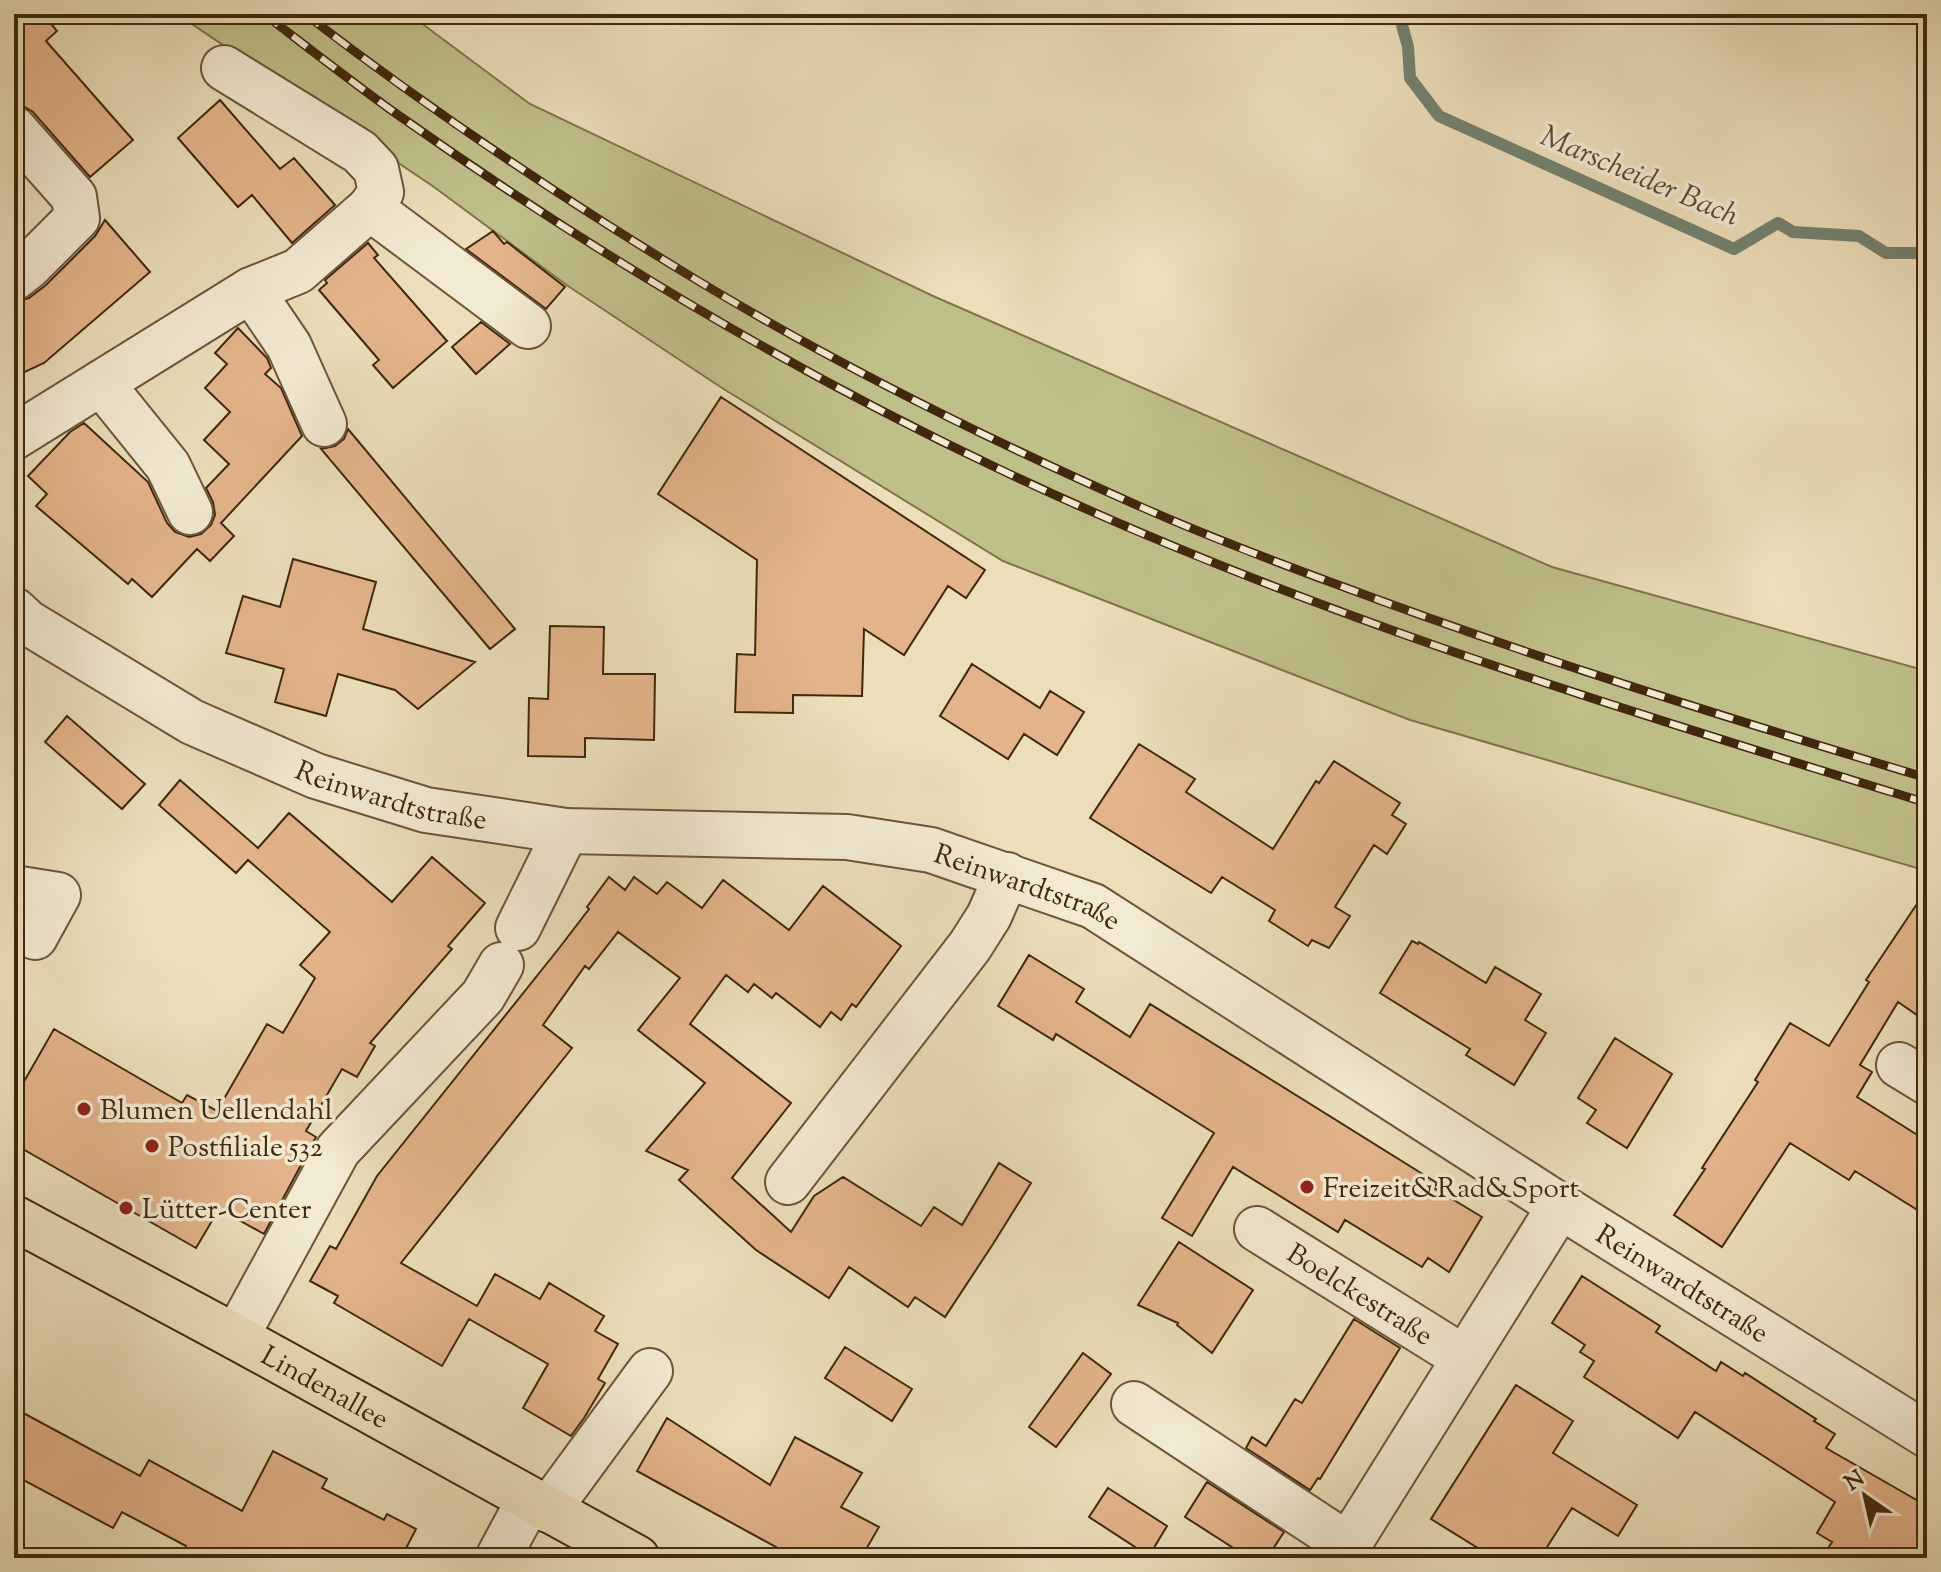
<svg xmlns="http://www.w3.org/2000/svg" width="1941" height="1572" font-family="'Sorts Mill Goudy',serif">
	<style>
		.green { fill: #bfbf8a; stroke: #80744b; stroke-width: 2 }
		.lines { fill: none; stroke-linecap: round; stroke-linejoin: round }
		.stream { stroke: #75816f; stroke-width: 12 }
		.building { fill: #e3b48b; stroke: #41280c; stroke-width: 2 }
		.minor-casing { stroke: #6c5637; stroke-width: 48 }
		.major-casing { stroke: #41280c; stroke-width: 48 }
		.minor { stroke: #f2ead2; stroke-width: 44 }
		.major { stroke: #ebdeb9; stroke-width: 44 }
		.rail-casing { stroke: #41280c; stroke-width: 9 }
		.rail { stroke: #f2ead2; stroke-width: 6; stroke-dasharray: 18; stroke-linecap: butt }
		.poi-dot { fill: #8f2418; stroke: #f2ead2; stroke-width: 3 }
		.labels { text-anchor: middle; stroke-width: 7; stroke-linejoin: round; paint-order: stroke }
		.street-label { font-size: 28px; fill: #41280c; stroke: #f2ead2 }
		.poi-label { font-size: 28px; fill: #41280c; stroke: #f2ead2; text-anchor: start }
		.water-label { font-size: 30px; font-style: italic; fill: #574d35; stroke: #f2ead2 }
	</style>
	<rect width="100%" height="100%" fill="#ebdeb9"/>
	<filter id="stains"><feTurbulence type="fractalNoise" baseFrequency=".0025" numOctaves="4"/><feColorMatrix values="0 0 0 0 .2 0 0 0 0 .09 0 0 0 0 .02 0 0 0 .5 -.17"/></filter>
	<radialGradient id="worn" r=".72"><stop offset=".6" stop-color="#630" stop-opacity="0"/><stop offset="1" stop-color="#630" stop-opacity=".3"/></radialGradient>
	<path class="green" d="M177,14h232l121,90 403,192 619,271 375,104v200l-517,-151 -407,-159 -281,-173 -154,-102 -134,-99z"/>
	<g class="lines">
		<path class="stream" d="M1399,14l9,33 2,31 29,38 295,133 44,-26 15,9 66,4 27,17h41"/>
	</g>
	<path class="building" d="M14,14h29l14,17 -11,10 87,99 -43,37 -57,-65 -10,-6 -9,-1z
		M220,100l60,69 14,-11 41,47 -43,38 -40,-48 -14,12 -60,-69z
		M105,220l45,52 -106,91 -30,14v-75l15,-4 17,-13 49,-49z
		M493,231l11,13 3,-2 58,45 -19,22 -80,-60z
		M368,243l10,12 -4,3 73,83 -54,47 -20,-23 6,-5 -60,-70 8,-7 -2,-3z
		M481,322l29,22 -34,30 -24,-27z
		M238,328l29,30 4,10 -6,6 16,14 21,48 -81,87 13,13 -24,25 -13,-12 -45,48 -20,-18 -4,5 -92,-78 11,-12 -19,-18 42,-44 14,-9 64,59 19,41 8,9 14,5 12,-3 10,-9 4,-10 -2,-13 -7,-14 23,-24 -25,-24 26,-28 -25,-24 22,-24 -12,-11z
		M721,397l264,173 -19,28 -18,-12 -44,69 -40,-26 -2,67 -69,-1v18l-58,-1 2,-58 18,1 2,-95 -99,-66z
		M348,429l167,200 -25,20 -169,-200 14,-3 9,-7z
		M293,559l83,23 -13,47 112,33 -57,47 -23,-19 -57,-16 -12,42 -51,-14 9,-33 -58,-16 17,-57 37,11z
		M550,626l54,1 -1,47h52l-1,66 -69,-2v19l-57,-1 1,-58 19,1z
		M972,664l68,44 10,-17 34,21 -27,43 -33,-21 -16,25 -68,-43z
		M67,716l78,68 -23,25 -77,-67z
		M1139,744l56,35 -9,13 87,57 43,-68 3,2 15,-22 66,42 -8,12 14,9 -19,30 -13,-9 -39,62 15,9 -21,32 -17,-8 -4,6 -39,-25 6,-11 -53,-33 -11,16 -121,-75z
		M180,780l78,68 31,-35 103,89 40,-45 53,46 -37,43 4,3 -82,94 5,3 -18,31 -15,-8 -36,62 10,6 -52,97 -45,-25 -23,39 -182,-104v-45l40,-70 128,74 5,-8 30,16 50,-87 16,9 32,-55 -15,-13 30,-33 -82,-72 -12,13 -77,-68z
		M609,877l16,13 9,-13 23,17 10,-12 35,26 21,-28 66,50 34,-44 78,60 -45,61 -4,-3 -11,16 -10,-8 -11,15 -44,-34 -4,5 -18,-14 -6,8 -22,-17 -36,49 101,79 -59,75 59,54 23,-36 29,-19 78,49 13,-19 28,18 37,-62 32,20 -38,61 -48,73 -30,-20 -7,10 -59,-40 -20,31 -73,-48 -41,-37 -36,-33 9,-10 -42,-19 59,-68 -67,-53 42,-52 -62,-46 -29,37 -4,-3 -42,59 29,23 -171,215 76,43 18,-32 45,25 9,-16 55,33 -9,15 23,13 -20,35 7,4 -21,35 -13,18 -48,-28 25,-44 -79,-45 -27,47 -108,-63 4,-7 -28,-15 20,-35 6,3 41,-73 183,-229 29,-38 -2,-2z
		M1927,889v133l-29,-20 -38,63 12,7 -15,25 70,44v75l-72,-45 -6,9 -59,-37 -68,104 -48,-32 31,-46 -3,-1 56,-86 -3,-2 35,-57 39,23 40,-64 -3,-2z
		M1412,941l6,3 1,-2 67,41 9,-16 46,27 -16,26 21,13 -32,52 -48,-30 4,-6 -90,-56z
		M1029,955l55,34 -8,13 54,35 20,-33 287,179 -3,5 48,29 -33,55 -21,-14 -6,9 -77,-47 -7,12 -105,-65 -41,69 -30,-18 52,-85 -158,-99 -3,6 -55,-34z
		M1615,1038l57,36 -45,74 -40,-25 9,-13 -18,-12z
		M1179,1242l74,48 -41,63 -35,-28 1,-2 -40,-18z
		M1582,1276l78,50 -4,6 60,39 5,-9 22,14 2,-3 71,46 -2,2 21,13 -9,14 101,58v52h-105l10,-16 -15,-9 18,-31 -140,-90 -17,26 -94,-61 10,-16 -14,-9 5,-7 -33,-22z
		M1354,1319l46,29 -80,131 -2,-1 -8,12 -64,-42 6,-11 14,9 29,-47 7,4z
		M845,1347l67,42 -20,32 -67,-43z
		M1083,1353l28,21 -55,73 -27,-20z
		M1516,1385l57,36 -20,32 84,52 -19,31 -46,-28 -32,50h-46l-63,-39z
		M14,1408l126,68 9,-16 93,51 31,-60 54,28 -5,9 62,32 3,-6 29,15 -15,29h-222l7,-12 -64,-34 -9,16 -99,-53z
		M667,1418l103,67 25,-48 67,36 -21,34 38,20 -18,31h-65l-159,-87z
		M1207,1482l77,50 -17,26h-18l-64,-41z
		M1108,1488l59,38 -18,30 -60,-39z"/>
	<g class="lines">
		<g class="minor-casing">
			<g id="minor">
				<path d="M14,129l60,68 3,21 -49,49 -14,11"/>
				<path d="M370,208l158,118"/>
				<path d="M251,290l38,56 35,78"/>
				<path d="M101,383l67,83 22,46"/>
				<path d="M14,437l237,-147 47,-19 72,-63 11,-16 -5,-23 -16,-17 -136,-84"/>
				<path id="s1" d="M14,610l13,12 165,100 124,54 110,34 140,21 281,6 84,13 162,56 467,300 367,229"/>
				<path d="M14,888l44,7 -23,42"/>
				<path d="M518,928l48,-97"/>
				<path d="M1899,1065l28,17"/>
				<path d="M788,1182l182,-236 19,-30 18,-41"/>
				<path id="s2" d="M1257,1229l207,129"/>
				<path d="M236,1337l102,-187 145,-154 18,-31"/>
				<path d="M1134,1404l214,141"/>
				<path d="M548,1510l102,-139"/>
				<path d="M498,1558l31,-58"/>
				<path d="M1340,1558l220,-352"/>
			</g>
		</g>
		<g class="major-casing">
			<g id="major">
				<path id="s3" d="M14,1218l222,119 401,221"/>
			</g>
		</g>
		<use href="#minor" class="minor"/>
		<use href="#major" class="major"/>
		<g class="rail-casing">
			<path id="rail" d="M264,14c42,32 84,65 127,96 192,136 395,258 608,359 298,142 613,237 928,334
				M305,14c125,96 255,183 390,265 142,86 292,160 444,227 63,28 129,53 194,77 195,73 394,135 594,195"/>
		</g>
		<use href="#rail" class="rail"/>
	</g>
	<g class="poi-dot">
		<circle cx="84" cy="1109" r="8"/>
		<circle cx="152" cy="1146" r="8"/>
		<circle cx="1307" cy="1187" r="8"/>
		<circle cx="126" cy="1208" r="8"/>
	</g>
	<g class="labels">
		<g class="street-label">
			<text dy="10" stroke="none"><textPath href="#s1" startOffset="424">Reinwardtstraße</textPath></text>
			<text dy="10" stroke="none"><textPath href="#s1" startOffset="1072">Reinwardtstraße</textPath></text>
			<text dy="10" stroke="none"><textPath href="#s1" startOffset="1840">Reinwardtstraße</textPath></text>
			<text dy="10" stroke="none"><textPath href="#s2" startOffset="122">Boelckestraße</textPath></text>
			<text dy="10" stroke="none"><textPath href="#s3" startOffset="354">Lindenallee</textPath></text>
		</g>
		<g class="poi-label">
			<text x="100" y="1119">Blumen Uellendahl</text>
			<text x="168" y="1156">Postfiliale 532</text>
			<text x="1323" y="1197">Freizeit&amp;Rad&amp;Sport</text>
			<text x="142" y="1218">Lütter-Center</text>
		</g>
		<g class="water-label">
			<text transform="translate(1640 175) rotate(23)" y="10">Marscheider Bach</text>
		</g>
	</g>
	<rect width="1941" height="1572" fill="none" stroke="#ebdeb9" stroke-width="48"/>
	<rect x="16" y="16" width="1909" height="1540" fill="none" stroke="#41280c" stroke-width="4"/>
	<rect x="24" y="24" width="1893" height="1524" fill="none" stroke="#41280c" stroke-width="2"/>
	<g transform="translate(1865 1496) rotate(326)" stroke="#f2ead2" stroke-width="6" paint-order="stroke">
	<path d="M0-6L14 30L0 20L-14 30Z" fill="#41280c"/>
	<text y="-12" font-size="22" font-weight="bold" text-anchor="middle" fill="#41280c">N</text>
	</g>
	<rect width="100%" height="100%" filter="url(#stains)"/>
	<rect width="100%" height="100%" fill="url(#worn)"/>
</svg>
